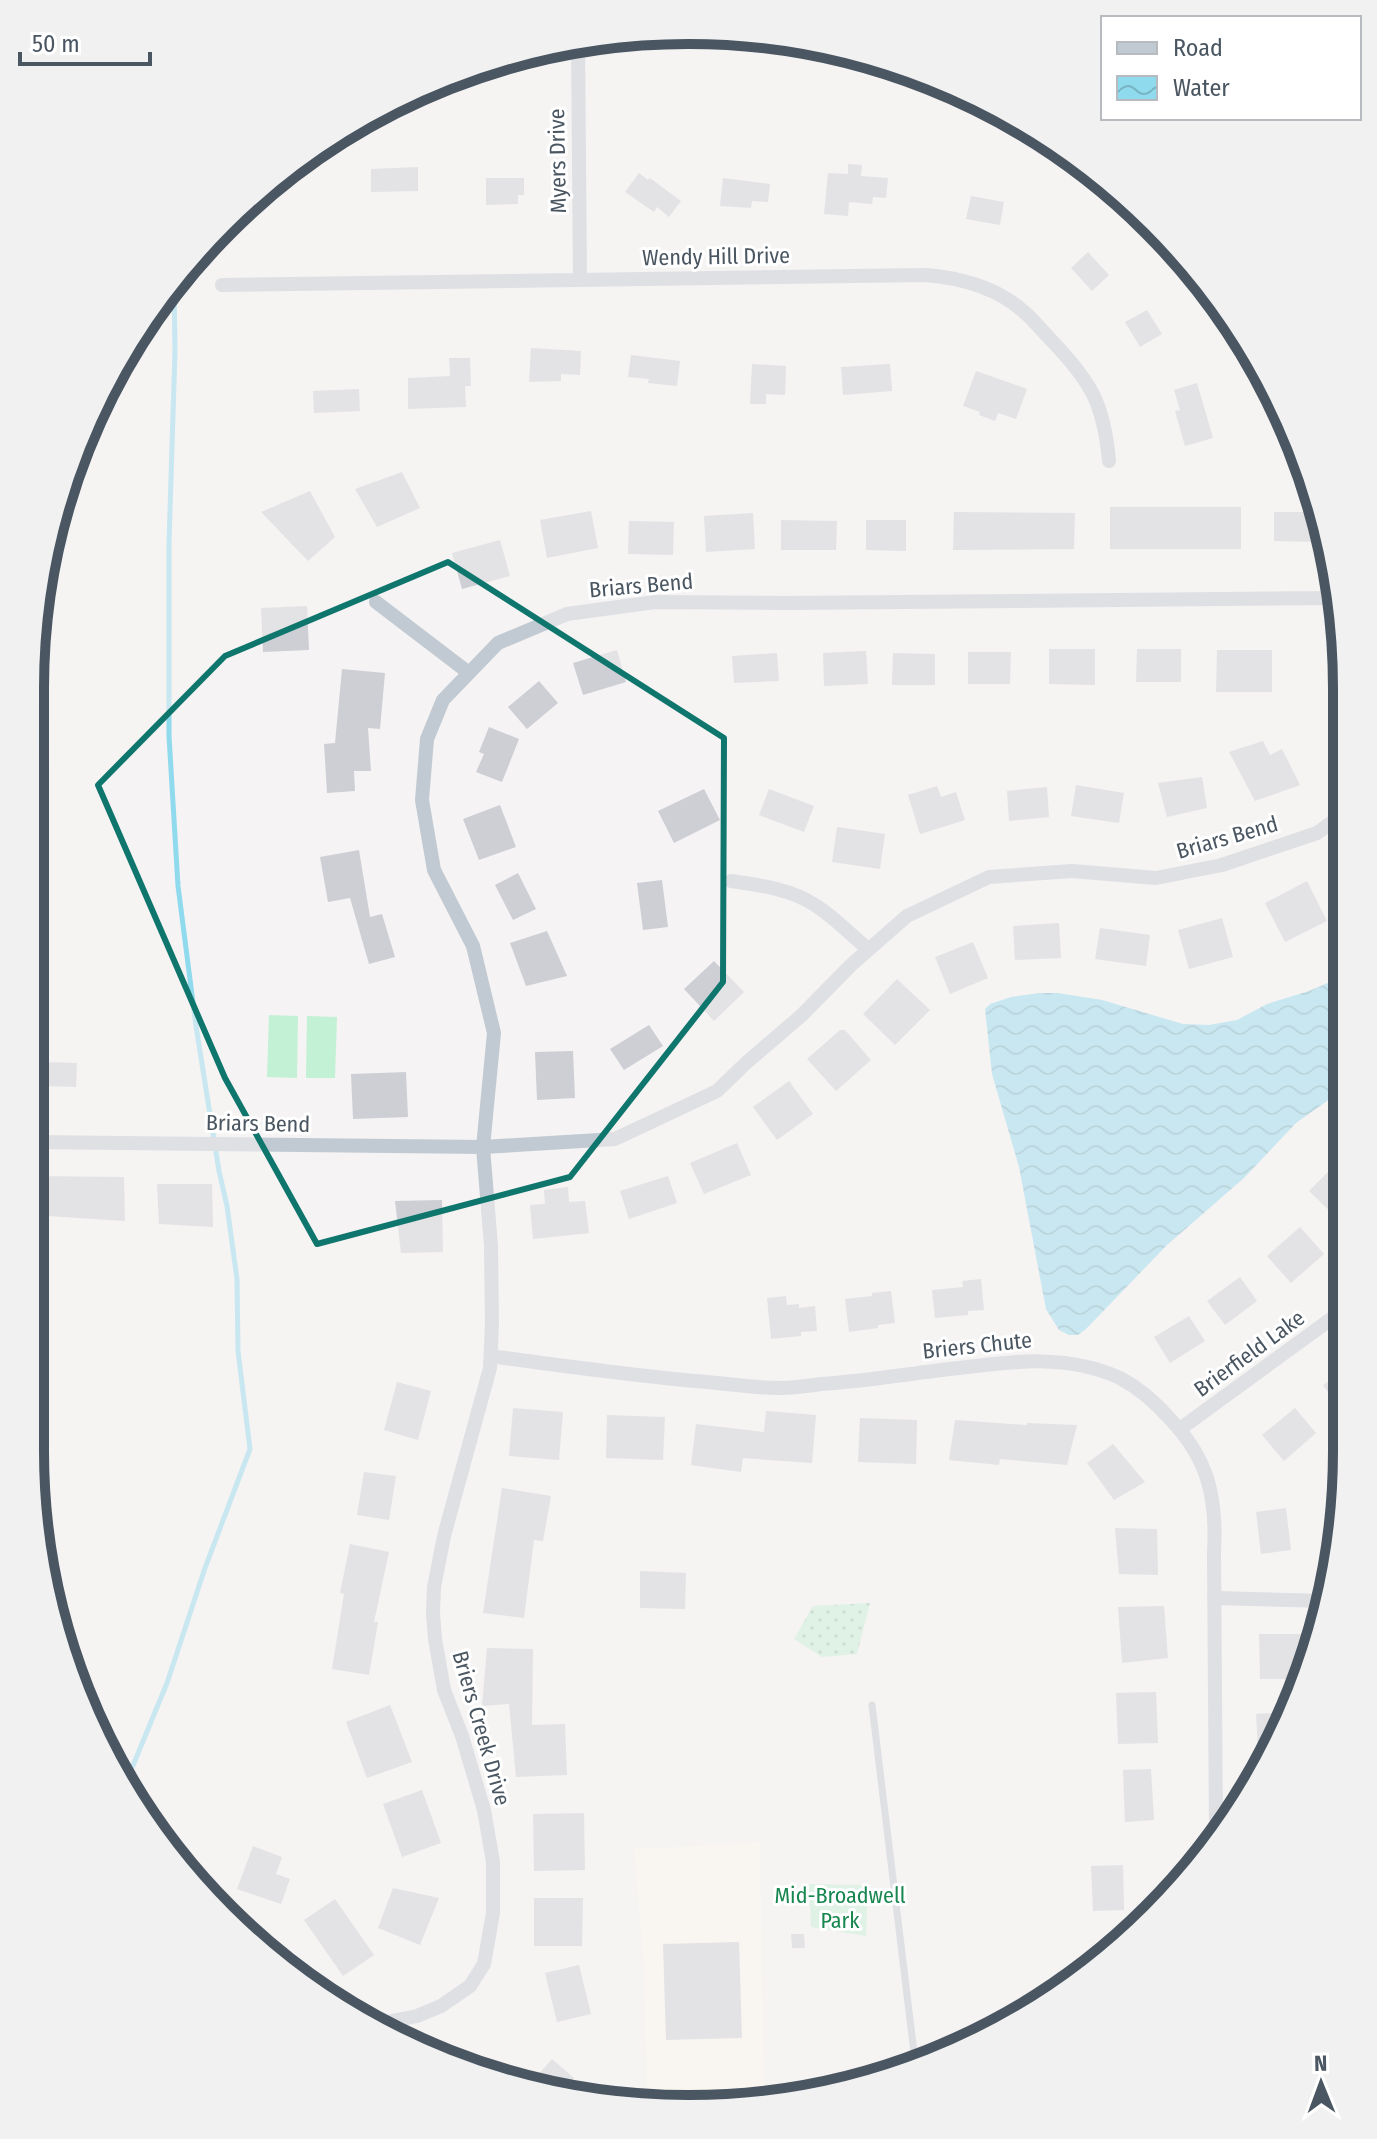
<svg xmlns="http://www.w3.org/2000/svg" width="1377" height="2139" font-family="'Fira Sans Condensed',sans-serif">
	<style>
		.commercial { fill: #fdf9ef }
		.grass { fill: url(#grass-dots) }
		.park { fill: #c3f1d5 }
		.water { fill: url(#water-waves) }
		.lines { fill: none; stroke-linecap: round; stroke-linejoin: round }
		.stream { stroke: #90daee; stroke-width: 5 }
		.building { fill: #cdcfd5 }
		.lane { stroke: #c1cad2; stroke-width: 7 }
		.street { stroke: #c1cad2; stroke-width: 14 }
		.marked { fill: none; stroke: #0f766e; stroke-width: 6; stroke-linejoin: round }
		.labels { text-anchor: middle; stroke-width: 6; stroke-linejoin: round; paint-order: stroke }
		.street-label { font-size: 22px; fill: #4a5661; stroke: #fff }
		.park-label { font-size: 22px; fill: #17864f; stroke: #fff }
		.rim { fill: none; stroke: #4a5661; stroke-width: 10 }
	</style>
	<defs>
		<pattern id="grass-dots" width="8" height="8" patternUnits="userSpaceOnUse" patternTransform="scale(2)"><rect width="8" height="8" fill="#c3f1d5"/><path d="M2 2h.1M6 6h.1" fill="none" stroke="#a0c6b0" stroke-width="1.8" stroke-linecap="round"/></pattern>
		<pattern id="water-waves" width="16" height="10" patternUnits="userSpaceOnUse" patternTransform="scale(2)"><rect width="16" height="10" fill="#90daee"/><path d="M0 5q4-4 8 0t8 0" fill="none" stroke="#78b4c4"/></pattern>
	</defs>
	<rect width="100%" height="100%" fill="#f5f3f3"/>
	<path class="commercial" d="M760,1842l4,254 -117,12 -3,-138 -10,-121z"/>
	<path class="grass" d="M870,1603l-13,51 -35,3 -28,-18 19,-33z"/>
	<path class="park" d="M269,1015l29,1 -1,62 -30,-1z
		M307,1016l30,1 -2,61h-29z
		M809,1884l59,1 -2,51 -55,-9z"/>
	<path class="water" d="M1344,976v113l-48,34 -52,55 -77,67 -80,83 -9,7h-9l-10,-5 -13,-21 -27,-142 -27,-93 -7,-65 5,-5 21,-7 28,-4h19l44,7 81,24 26,1 28,-5 30,-16 42,-13z"/>
	<g class="lines">
		<path class="stream" d="M125,1785l42,-102 38,-115 45,-119 -12,-98 -1,-72 -10,-73 -8,-35 -23,-145 -18,-140 -9,-150v-193l6,-192 -1,-68"/>
	</g>
	<path class="building" d="M848,164l14,1 -1,11 27,2 -2,20 -13,-1 -1,7 -23,-2 -1,14 -24,-2 4,-41 20,1z
		M418,167v24l-47,1v-23z
		M639,173l9,7 2,-2 31,23 -12,16 -12,-10 -3,5 -29,-20z
		M486,178h38v17h-6v9l-32,1z
		M723,178l47,6 -2,18 -16,-1 -1,7 -31,-2z
		M971,196l33,6 -4,23 -34,-6z
		M1088,252l21,23 -17,16 -21,-23z
		M1147,310l15,24 -22,13 -15,-25z
		M531,348l50,3 -1,24 -19,-1v7l-32,1z
		M631,355l49,6 -3,25 -29,-3 1,-4 -21,-2z
		M449,358h21l1,28h-6l1,21 -58,2v-31l42,-2z
		M752,364l34,2 -1,29 -19,-1v10h-16z
		M890,364l2,27 -49,4 -2,-28z
		M976,371l51,18 -11,30 -18,-6 -3,8 -16,-6 1,-3 -17,-6z
		M1197,383l16,55 -28,8 -10,-35 5,-1 -6,-20z
		M359,389l1,22 -46,2 -1,-22z
		M402,472l18,36 -43,19 -22,-38z
		M310,491l25,46 -27,24 -47,-49z
		M1110,507h131v42h-131z
		M591,511l7,37 -51,10 -7,-38z
		M954,512l121,1 -1,36 -121,1z
		M1274,512h46v30l-46,-1z
		M753,513l2,36 -49,3 -2,-36z
		M781,520l56,1 -1,29h-55z
		M866,520h40v31l-40,-1z
		M629,521l45,1 -1,33 -45,-1z
		M500,540l10,36 -48,13 -10,-36z
		M307,606l2,44 -46,2 -2,-44z
		M1049,649h46v36l-46,-1z
		M1137,649h44v33h-45z
		M617,650l9,32 -43,13 -10,-32z
		M1217,650h55v42h-56z
		M866,651l2,33 -44,2 -1,-33z
		M1346,651l-1,46h-16l-1,-45z
		M968,652h43l-1,32h-42z
		M777,653l2,28 -45,2 -2,-27z
		M893,653l42,1v31h-43z
		M342,669l43,4 -5,56 -12,-1 3,43h-17l1,20 -28,2 -3,-49 11,-1z
		M539,681l19,22 -31,26 -19,-22z
		M489,727l30,12 -17,43 -26,-10 8,-18 -5,-2z
		M1263,741l7,14 12,-6 18,36 -45,16 -26,-49z
		M1202,777l5,31 -40,9 -9,-34z
		M1076,785l48,8 -5,30 -48,-7z
		M937,786l4,11 15,-5 9,28 -45,14 -12,-39z
		M1047,787l2,30 -40,4 -2,-30z
		M704,789l16,31 -46,23 -16,-32z
		M769,789l45,17 -10,26 -45,-17z
		M500,805l16,42 -37,13 -16,-41z
		M837,827l48,7 -5,35 -48,-7z
		M359,850l11,67 12,-3 13,43 -26,7 -19,-66 -22,4 -8,-45z
		M518,873l18,36 -23,11 -18,-35z
		M662,880l6,47 -25,3 -6,-47z
		M1307,881l20,40 -42,21 -20,-39z
		M1222,918l11,39 -44,12 -11,-39z
		M1059,923l2,35 -46,2 -2,-34z
		M1100,928l50,7 -4,31 -51,-7z
		M547,931l20,45 -41,10 -16,-43z
		M973,942l15,36 -38,16 -15,-37z
		M714,961l30,31 -30,29 -30,-32z
		M897,979l33,31 -35,35 -32,-31z
		M649,1025l14,21 -39,24 -14,-21z
		M840,1030h5l26,30 -35,31 -29,-32z
		M573,1051l2,47 -38,2 -2,-48z
		M44,1062l33,1 -1,24 -33,-1z
		M406,1072l2,45 -55,2 -2,-45z
		M789,1081l24,33 -36,26 -24,-33z
		M737,1143l14,32 -47,19 -14,-31z
		M1343,1157v67l-34,-33z
		M32,1176l92,1 1,44 -93,-6z
		M668,1176l9,27 -48,16 -9,-28z
		M157,1184h55l1,43 -54,-3z
		M568,1187l1,15 16,-1 4,32 -56,6 -3,-34 15,-1 -1,-14z
		M442,1200l1,52 -42,1 -6,-52z
		M1300,1227l24,27 -33,29 -24,-27z
		M1240,1277l17,24 -32,24 -18,-24z
		M981,1279l3,31 -16,1v4l-33,3 -3,-28 31,-3 -1,-6z
		M891,1291l4,32 -17,2v3l-29,4 -4,-33 27,-3v-3z
		M786,1296l1,9 12,-1v4l16,-2 2,25 -16,1v4l-30,3 -4,-41z
		M1189,1316l16,25 -35,22 -16,-26z
		M1342,1373v38l-19,-26z
		M397,1382l34,9 -13,49 -34,-10z
		M513,1408l50,4 -4,48 -50,-4z
		M1295,1408l21,25 -32,28 -22,-26z
		M766,1411l50,4 -4,48 -69,-5 -2,14 -50,-7 5,-41 68,8z
		M607,1415l58,2 -2,43 -57,-2z
		M860,1418l57,2 -1,44 -58,-2z
		M955,1420l72,5v-2l50,2 -10,40 -67,-6 -1,6 -50,-5z
		M1113,1444l32,38 -31,18 -27,-37z
		M364,1472l32,4 -7,44 -32,-5z
		M502,1488l49,8 -8,45 -9,-1 -10,78 -41,-5z
		M1286,1508l5,42 -30,4 -5,-42z
		M1115,1528l42,1 1,46 -39,-1z
		M350,1544l39,8 -15,70h4l-9,53 -37,-6 12,-75 -4,-1z
		M640,1571l46,2 -1,36 -45,-1z
		M1164,1606l4,52 -46,5 -4,-56z
		M1259,1634h48l1,26 -5,19h-43z
		M487,1648l46,1 -1,76 33,-1 2,51 -51,2 -7,-73 -27,2z
		M1156,1692l2,51 -40,1 -2,-51z
		M390,1705l22,57 -45,16 -21,-56z
		M1291,1712l-32,52 -3,-50z
		M1151,1769l3,51 -29,2 -2,-52z
		M422,1790l19,53 -39,14 -19,-53z
		M584,1813l1,57 -51,1 -1,-57z
		M253,1846l29,11 -6,17 14,5 -9,25 -44,-15z
		M1123,1865l1,45 -31,1 -2,-45z
		M393,1888l46,10 -19,47 -42,-17z
		M534,1898h49l-1,48h-48z
		M335,1899l39,56 -31,21 -39,-56z
		M791,1934h13l1,14h-13z
		M739,1942l3,96 -76,2 -3,-96z
		M579,1965l12,49 -34,8 -12,-49z
		M552,2059l22,19 -11,13 -33,-7z"/>
	<g class="lines">
		<path class="lane" d="M872,1705l43,356"/>
		<path class="street" d="M578,43l2,237
			M222,285l704,-10c35,3 70,12 97,36 11,9 20,21 30,31 39,41 51,63 56,119
			M376,602l93,71
			M731,881c28,4 60,8 84,24 19,12 36,30 53,44
			M32,1142l451,5 132,-8 102,-48 29,-28 56,-48 49,-50 56,-49 82,-39 83,-6 84,7 66,-13 95,-32 28,-20
			M491,1356c72,10 143,20 216,26 23,2 48,6 72,6 14,0 28,-2 42,-4 46,-3 92,-11 138,-16 54,-7 109,-14 161,10 19,10 37,26 51,42 38,40 46,79 43,133l2,280
			M1180,1429l162,-118
			M1214,1598l110,3
			M382,2023l35,-7 24,-10 29,-20 14,-22 9,-51v-51l-9,-52 -22,-74 -18,-46 -9,-51 -2,-26 1,-26 10,-51 46,-168 2,-44 -1,-78 -8,-99 11,-114 -21,-87 -39,-76 -12,-70 5,-61 16,-39 55,-57 69,-29 88,-12 131,1 552,-5"/>
	</g>
	<path d="M0 0H1377V2139H0ZM448,562l276,176 -1,244 -153,195 -253,67 -92,-166 -127,-293 127,-129z" fill="#f5f3f3" fill-opacity=".55" fill-rule="evenodd"/>
	<path class="marked" d="M448,562l276,176 -1,244 -153,195 -253,67 -92,-166 -127,-293 127,-129z"/>
	<g class="labels">
		<g class="street-label">
			<text transform="translate(557 161) rotate(-91)" y="8">Myers Drive</text>
			<text transform="translate(716 256) rotate(-1)" y="8">Wendy Hill Drive</text>
			<text transform="translate(641 585) rotate(-5)" y="8">Briars Bend</text>
			<text transform="translate(1227 837) rotate(-16)" y="8">Briars Bend</text>
			<text transform="translate(258 1123) rotate(1)" y="8">Briars Bend</text>
			<text transform="translate(977 1345) rotate(-6)" y="8">Briers Chute</text>
			<text transform="translate(1249 1353) rotate(-36)" y="8">Brierfield Lake</text>
			<text transform="translate(482 1728) rotate(74)" y="8">Briers Creek Drive</text>
		</g>
		<g class="park-label">
			<text x="840" y="1903">Mid-Broadwell<tspan x="840" dy="25">Park</tspan></text>
		</g>
	</g>
	<path d="M0 0H1377V2139H0ZM688 44H689A644 644 0 0 1 1333 688V1451A644 644 0 0 1 689 2095H688A644 644 0 0 1 44 1451V688A644 644 0 0 1 688 44Z" fill="#f1f1f2" fill-rule="evenodd"/>
	<path class="rim" d="M688 44H689A644 644 0 0 1 1333 688V1451A644 644 0 0 1 689 2095H688A644 644 0 0 1 44 1451V688A644 644 0 0 1 688 44Z"/>
	<rect x="1101" y="16" width="260" height="104" fill="#ffffff" stroke="#b7bbc0" stroke-width="2"/>
	<rect x="1117" y="42" width="40" height="12" fill="#c1cad2" stroke="#b7bbc0" stroke-width="2"/>
	<text x="1173" y="56" font-size="24" fill="#4a5661">Road</text>
	<rect x="1117" y="76" width="40" height="24" fill="url(#water-waves)" stroke="#b7bbc0" stroke-width="2"/>
	<text x="1173" y="96" font-size="24" fill="#4a5661">Water</text>
	<g transform="translate(1321 2083) rotate(359)" stroke="#ffffff" stroke-width="6" paint-order="stroke">
	<path d="M0-6L14 30L0 20L-14 30Z" fill="#4a5661"/>
	<text y="-12" font-size="22" font-weight="bold" text-anchor="middle" fill="#4a5661">N</text>
	</g>
	<path d="M20 52v12h130v-12" fill="none" stroke="#4a5661" stroke-width="4"/>
	<text x="32" y="52" font-size="24" fill="#4a5661" stroke="#ffffff" stroke-width="6" paint-order="stroke">50 m</text>
</svg>
